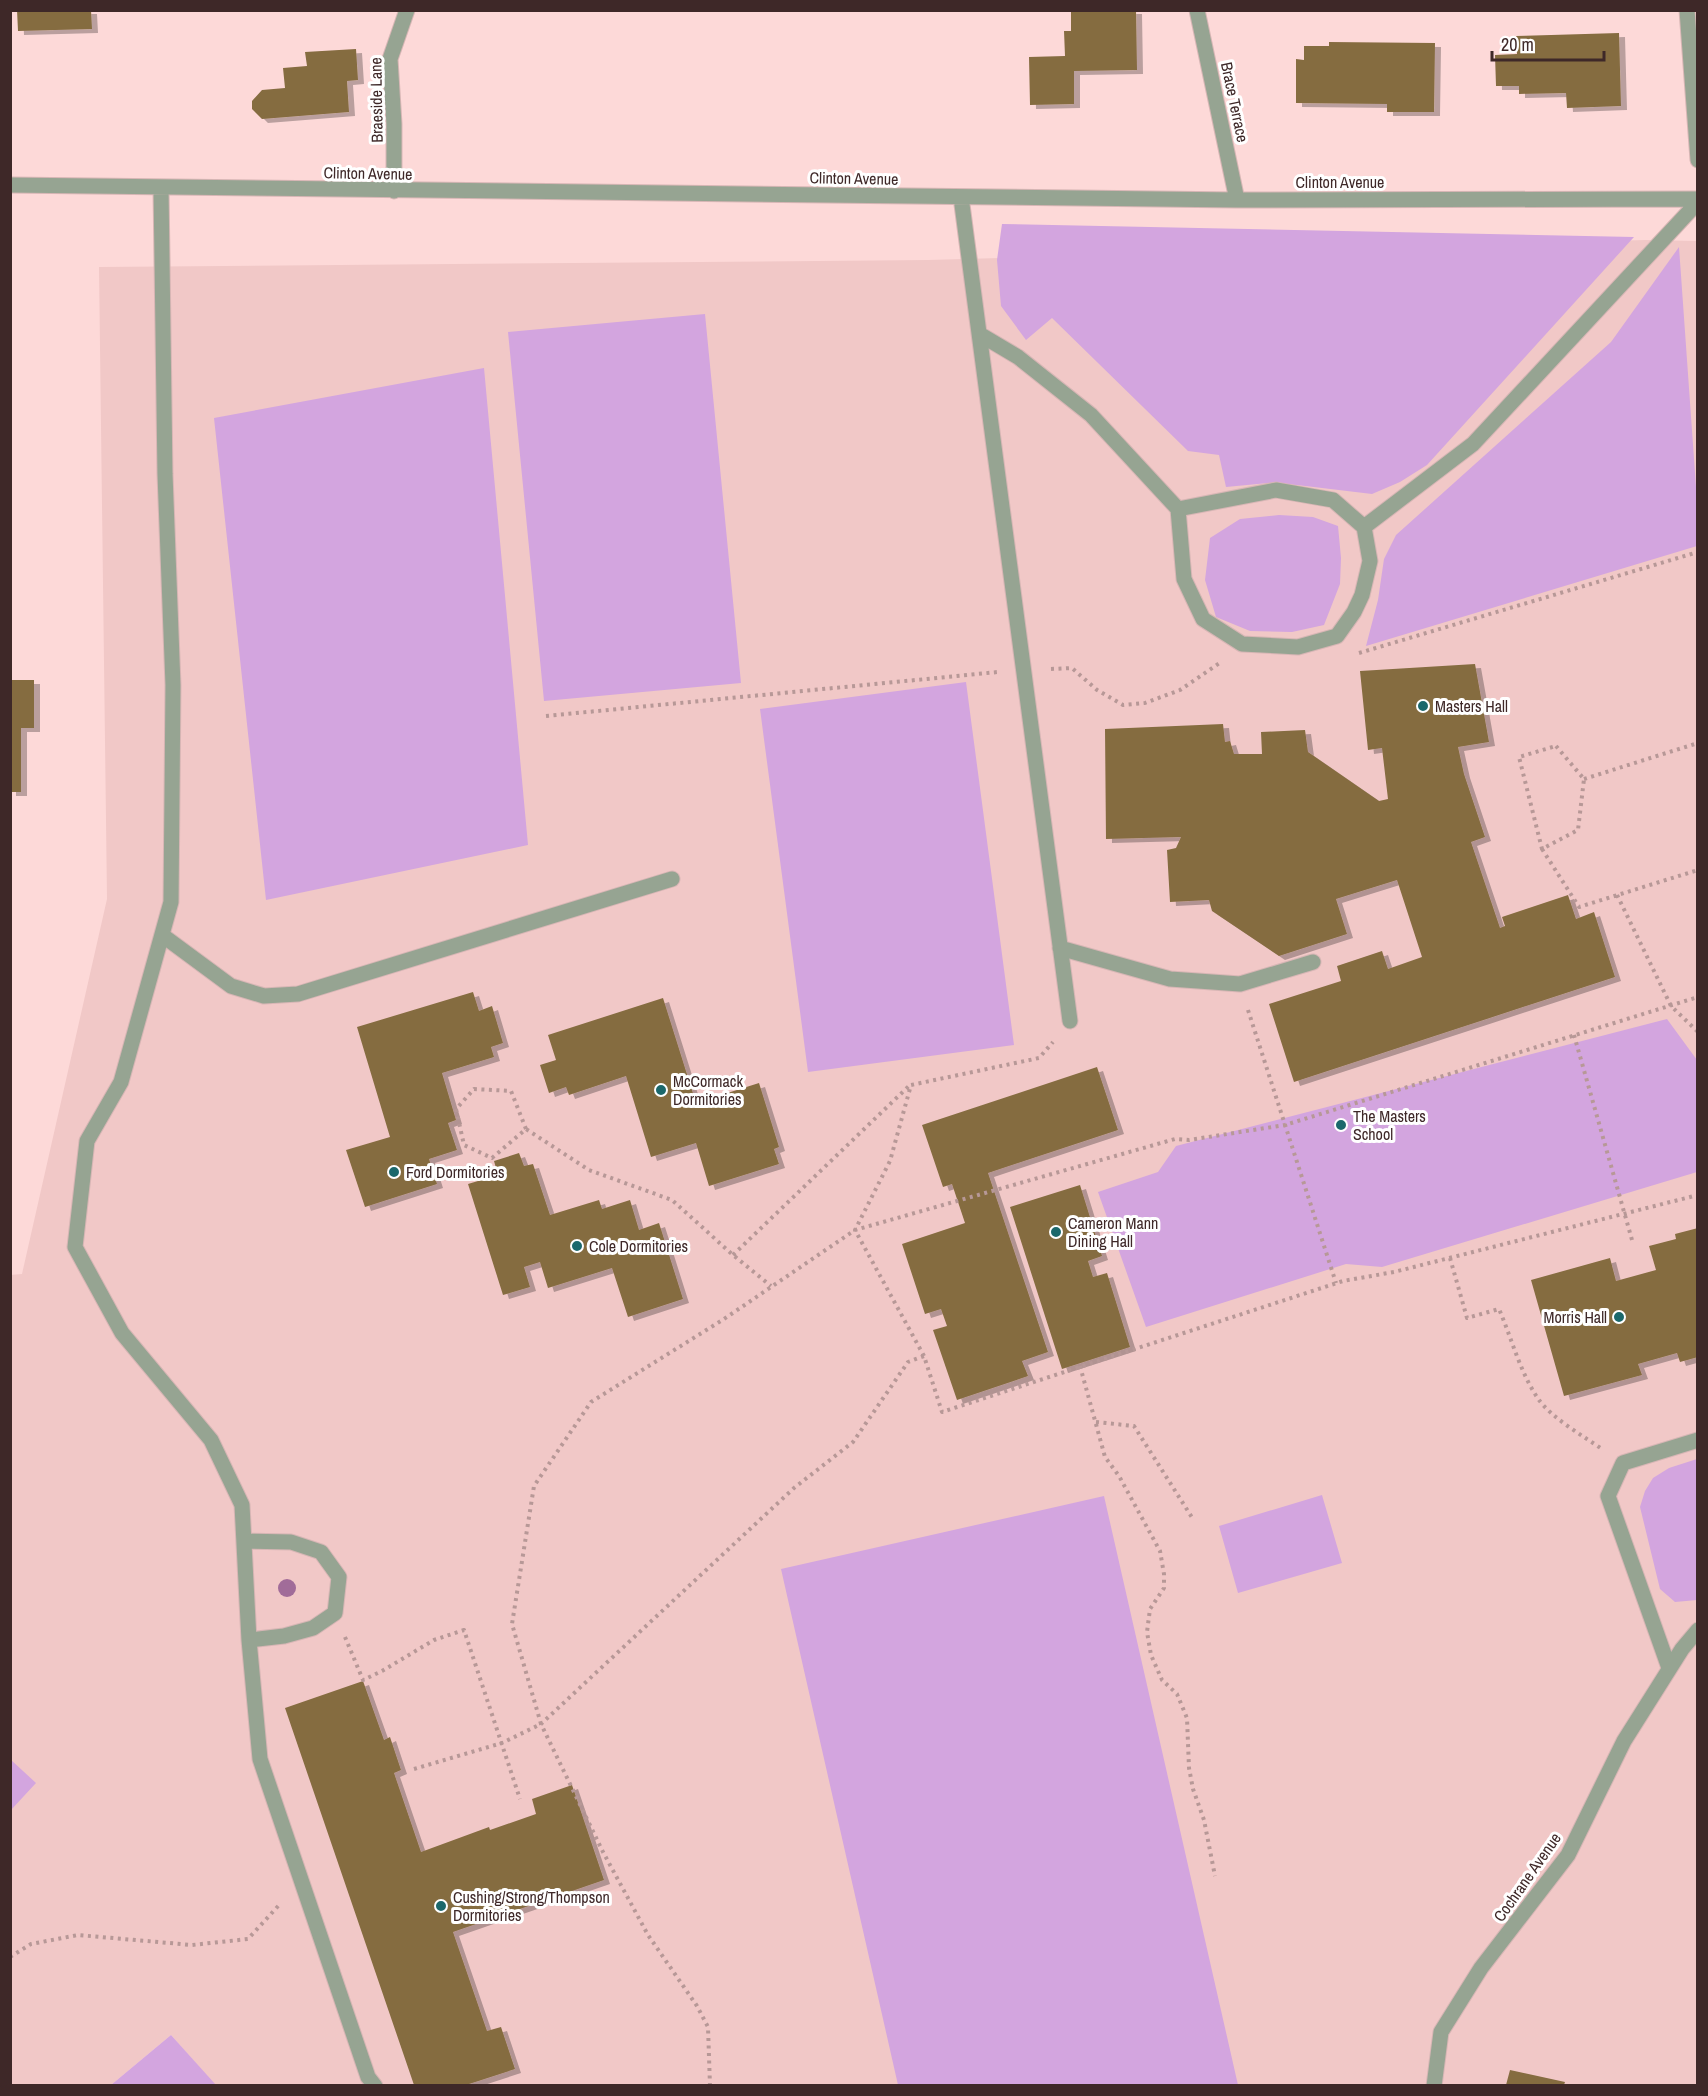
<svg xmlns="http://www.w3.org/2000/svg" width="1708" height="2096" font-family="'Archivo Narrow',sans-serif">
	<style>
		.built { fill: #f1c8c7 }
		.green { fill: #d3a5df }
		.building { fill: #856c41; filter: url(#shadow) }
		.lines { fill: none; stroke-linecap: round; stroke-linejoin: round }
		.minor-casing { stroke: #d7b6b5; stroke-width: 17 }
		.path { stroke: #b79897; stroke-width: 4; stroke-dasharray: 3 4.5; stroke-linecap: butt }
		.minor { stroke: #96a492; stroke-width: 15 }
		.tree { fill: #a16c99 }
		.poi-dot { fill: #1b686c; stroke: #fff; stroke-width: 2 }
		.labels { text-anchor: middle; stroke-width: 6; stroke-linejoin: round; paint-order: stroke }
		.street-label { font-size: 16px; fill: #3e2828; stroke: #fff }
		.poi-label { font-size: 16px; fill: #3e2828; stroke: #fff; text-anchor: start }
	</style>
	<defs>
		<filter id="shadow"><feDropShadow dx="6" dy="4" stdDeviation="0" flood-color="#0004"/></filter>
	</defs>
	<rect width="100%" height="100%" fill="#fdd9d8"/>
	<path class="built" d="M1645,240l52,1v1844l-1481,1 -45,-51 -60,50 -100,1 -1,-811 12,-1 85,-375 -8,-632 829,-7z"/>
	<path class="green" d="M1002,224l632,13 -207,228 -27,17 -28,12 -75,-9 -29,-2 -42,4 -7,-32 -31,-4 -136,-133 -26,22 -25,-34 -4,-46z
		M1679,247l18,254v45l-331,100 12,-46 6,-41 12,-24 215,-193z
		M705,314l36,369 -197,18 -36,-369z
		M484,368l44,477 -262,55 -52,-482z
		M1279,515l34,2 25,9 3,32 -1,26 -16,41 -32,7 -42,-1 -34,-14 -11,-37 5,-42 30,-19z
		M966,682l48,363 -206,27 -48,-363z
		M1667,1019l30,41v112l-315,95 -36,-3 -200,63 -48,-135 60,-20 18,-26z
		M1697,1459v141l-22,2 -15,-13 -20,-82 5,-16 8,-13 16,-10z
		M1322,1495l20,68 -104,30 -19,-67z
		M1104,1496l134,589h-340l-117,-516z
		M10,1759l26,24 -25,27h-1z
		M171,2035l45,50h-105z"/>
	<path class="building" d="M17,10h74l1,19 -74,2z
		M1071,10h65l1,60 -63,1v33l-44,1 -1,-48 36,-1 -1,-25h7z
		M1619,33l2,73 -54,2 -1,-15 -47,1v-8h-23l-1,-31 22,-1 -1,-18z
		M1329,42l106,1 -1,69h-47v-8l-91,-1v-44l8,1v-14h25z
		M356,49l2,31 -11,1 2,31 -87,7 -10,-10v-8l10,-11 23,-2 -2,-20 24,-2 -2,-14z
		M1475,664l14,78 -31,5 6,27 21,63 -14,5 29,86 5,-2 -3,-9 66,-22 8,24 18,-7 21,65 -321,105 -25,-78 72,-23 -4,-15 45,-15 6,18 34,-12 -25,-77 -61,19 11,35 -68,22 -67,-45 -3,-11 -39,2 -3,-52 9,-2 5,-11 -75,2 -1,-110 118,-5 2,18 5,-1 4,13h28l-1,-22 44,-2 3,22 71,49 9,-2 -6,-51 -14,2 -8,-79z
		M10,680h24v48h-13v64h-11z
		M473,992l6,19 13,-5 11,37 -12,4 3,10 -52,16 14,47 -8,3 9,27 -28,9 8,25 -72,23 -19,-57 44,-13 -33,-110z
		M663,998l33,105 63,-20 20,64 -5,2 5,15 -70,22 -13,-43 -45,14 -25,-81 -57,19 -3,-8 -17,6 -9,-28 16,-5 -8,-25z
		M1097,1067l21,63 -130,43 60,179 -26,9 6,15 -71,24 -24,-70 14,-4 -6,-17 -16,5 -23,-70 63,-21 -13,-39 -9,3 -21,-62z
		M519,1153l5,13 9,-2 17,51 49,-15 3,9 28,-9 9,30 20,-7 24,76 -55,18 -16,-49 -64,20 -8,-26 -16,5 6,20 -27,8 -35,-111 30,-9 -4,-14z
		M1080,1185l22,71 -14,5 5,16 14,-4 23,74 -68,22 -52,-162z
		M1698,1228v129l-18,5 -3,-9 -39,11 4,11 -78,21 -33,-116 79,-22 6,23 40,-11 -7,-24 27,-7 -1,-5z
		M363,1681l21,59 6,-3 11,33 -7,3 27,79 68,-25 1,3 46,-16 -4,-15 40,-14 32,95 -151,52 34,99 14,-4 14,42 -49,16h-52l-129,-377z
		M1510,2070l55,12 -1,3h-58z"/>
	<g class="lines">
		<g class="minor-casing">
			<path id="minor" d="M1197,10l40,190
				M1687,10l11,150
				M10,185l1227,15 461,-1
				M161,189l4,285 8,211 -2,217 -50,180 -34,59 -12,106 47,86 89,107 31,65 7,135 11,119 108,318 7,9
				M394,191v-67l-4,-65 17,-49
				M961,197l109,824
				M981,335l37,22 73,58 87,94
				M1276,490l57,10 31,27 6,34 -8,34 -8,17 -17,24 -39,11 -56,-3 -39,-25 -19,-40 -6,-70z
				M1364,527l109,-83 225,-242
				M162,935l69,51 33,10 34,-2 374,-115
				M1060,948l110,31 70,5 73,-22
				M244,1541l47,1 30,10 18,25 -4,36 -22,15 -29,8 -35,4
				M1669,1668l-61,-172 15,-33 75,-23
				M1434,2086l7,-54 40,-64 87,-113 56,-114 58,-92 16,-19"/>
		</g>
		<path class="path" d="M1359,653l339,-101
			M1051,669l21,-1 25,22 26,15 22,-2 35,-13 41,-28
			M546,716l452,-44
			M1556,746l28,33 -6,51 -36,19 -23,-92z
			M1584,779l114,-36
			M1542,849l37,58 119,-37
			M1617,895l54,111 27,26
			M1248,1010l88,273
			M1574,1035l58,205
			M526,1129l-15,-38 -37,-2 -18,20 8,36 28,13 34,-29 63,41 83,30 61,55 38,31
			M733,1255l177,-170
			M1450,1258l17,60 32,-9c13,30 21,64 40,91 13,18 44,36 63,49
			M924,1356l-69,-126 35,-69 21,-76 128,-27 14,-16
			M1080,1366l25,91 14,19 41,75 4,23v14l-14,21 -3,23 4,23 11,25 15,14 10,24 2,50 4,21 11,31 11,56
			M1096,1422l38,4 59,93
			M345,1637l18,43 19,-9 52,-31 30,-10 56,169
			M414,1769l88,-26 39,-19 -29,-100 22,-138 57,-84 133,-83 131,-89 320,-91 14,1 96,-15 413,-128
			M10,1957l21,-13 47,-9 114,10 56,-6 32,-35
			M710,2086l-2,-59 -11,-21 -49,-71 -45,-83 -62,-128 253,-236 59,-46 55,-80 16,-6 18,56 401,-131 51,-9 304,-77"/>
		<use href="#minor" class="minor"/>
	</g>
	<circle class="tree" cx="287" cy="1588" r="9"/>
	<g class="poi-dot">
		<circle cx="1423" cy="706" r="6"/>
		<circle cx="661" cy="1090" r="6"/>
		<circle cx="1341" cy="1125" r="6"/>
		<circle cx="394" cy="1172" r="6"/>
		<circle cx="1056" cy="1232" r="6"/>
		<circle cx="577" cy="1246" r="6"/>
		<circle cx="1619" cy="1317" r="6"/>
		<circle cx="441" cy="1906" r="6"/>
	</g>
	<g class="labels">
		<g class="street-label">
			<text transform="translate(376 100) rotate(-91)" y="6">Braeside Lane</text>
			<text transform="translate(1235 102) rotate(78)" y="6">Brace Terrace</text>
			<text transform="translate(368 173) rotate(1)" y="6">Clinton Avenue</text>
			<text transform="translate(854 178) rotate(1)" y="6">Clinton Avenue</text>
			<text x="1340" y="188">Clinton Avenue</text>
			<text transform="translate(1527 1877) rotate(-55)" y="6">Cochrane Avenue</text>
		</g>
		<g class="poi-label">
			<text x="1435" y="712">Masters Hall</text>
			<text x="673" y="1087">McCormack<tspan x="673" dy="18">Dormitories</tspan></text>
			<text x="1353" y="1122">The Masters<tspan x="1353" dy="18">School</tspan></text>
			<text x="406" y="1178">Ford Dormitories</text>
			<text x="1068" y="1229">Cameron Mann<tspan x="1068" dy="18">Dining Hall</tspan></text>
			<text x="589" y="1252">Cole Dormitories</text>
			<text x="1607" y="1323" text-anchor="end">Morris Hall</text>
			<text x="453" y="1903">Cushing/Strong/Thompson<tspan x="453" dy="18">Dormitories</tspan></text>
		</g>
	</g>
	<rect width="1708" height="2096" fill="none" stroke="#3e2828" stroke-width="24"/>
	<path d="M1492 51v9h112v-9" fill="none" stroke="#3e2828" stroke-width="3"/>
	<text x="1501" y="51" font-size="18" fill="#3e2828" stroke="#ffffff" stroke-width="4.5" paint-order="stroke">20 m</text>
</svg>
